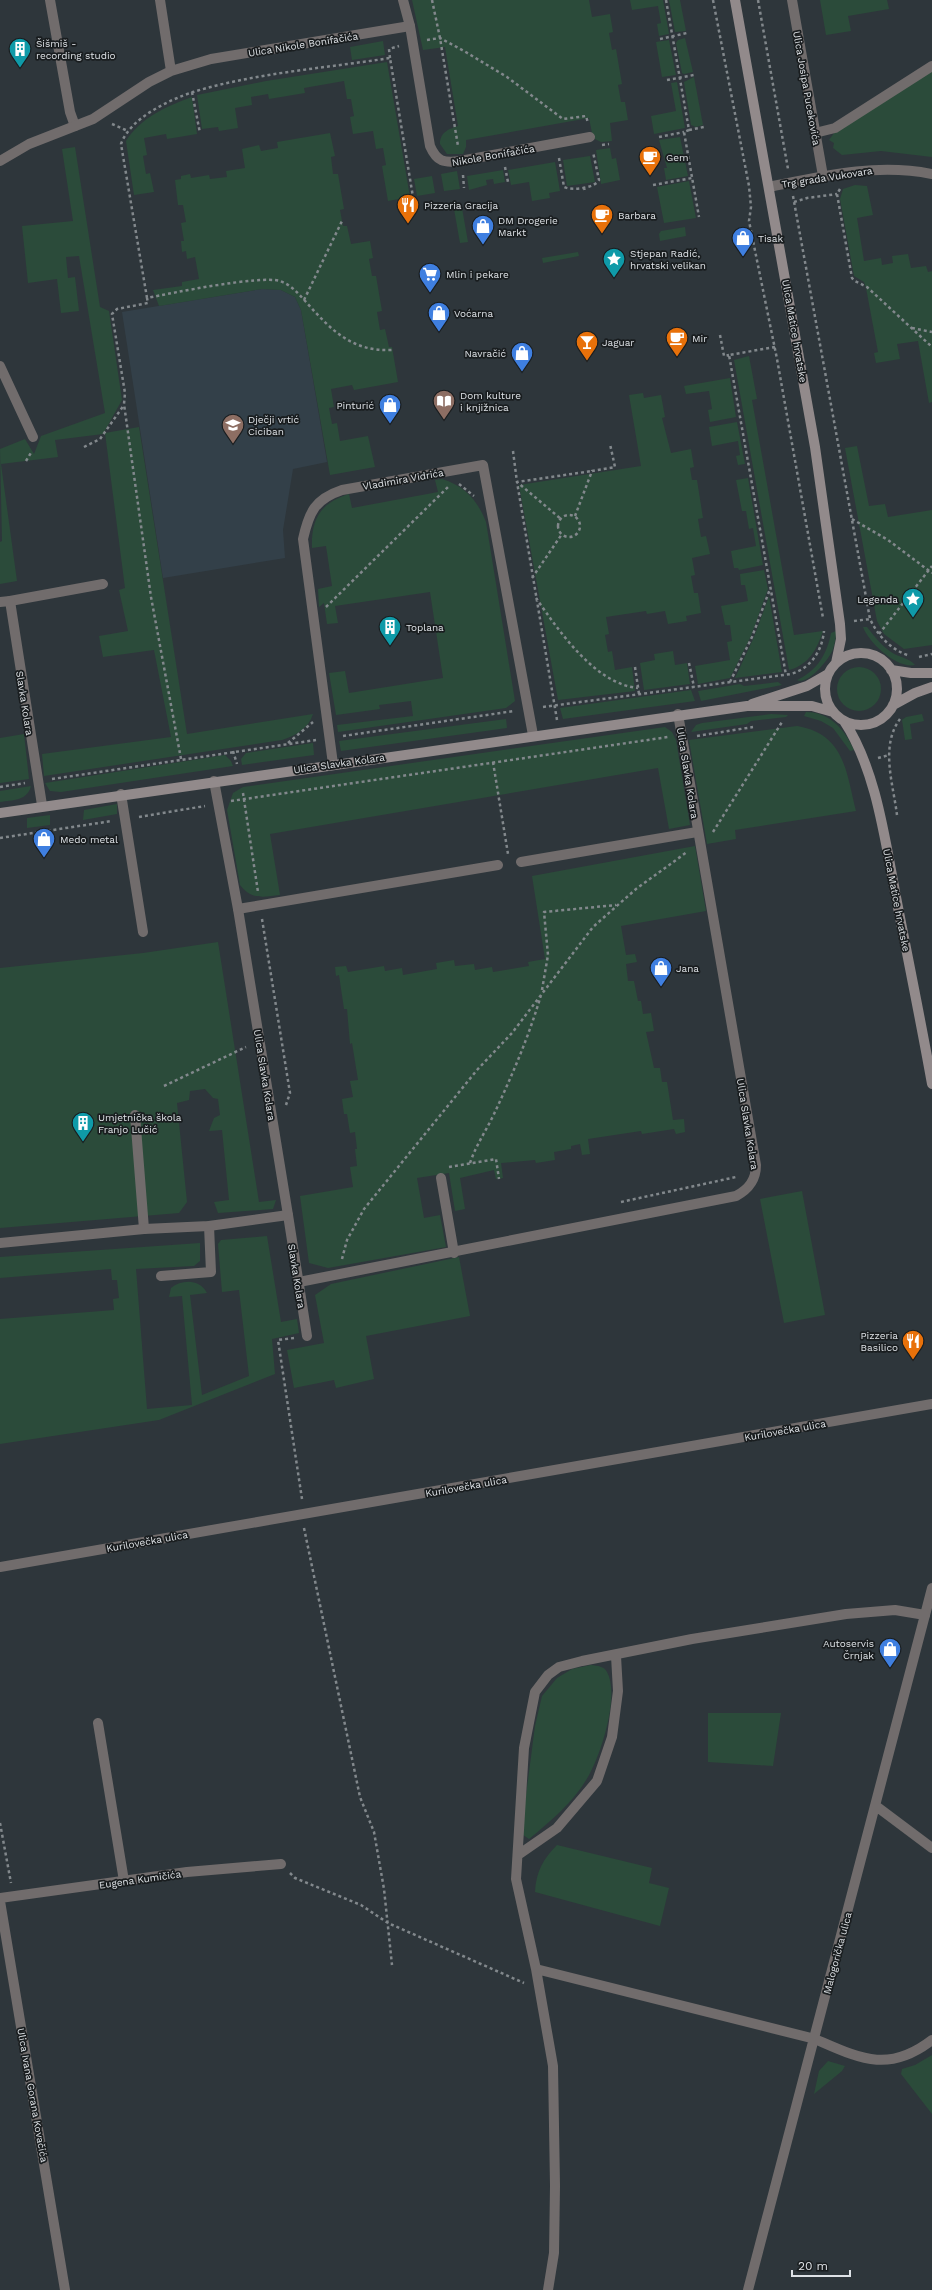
<svg xmlns="http://www.w3.org/2000/svg" width="932" height="2290" font-family="'Work Sans',sans-serif">
	<style>
		.built { fill: #334049 }
		.green { fill: #2b4b3a }
		.lines { fill: none; stroke-linecap: round; stroke-linejoin: round }
		.path { stroke: #82888c; stroke-width: 2.5; stroke-dasharray: 3 3; stroke-linecap: butt }
		.service { stroke: #716c6c; stroke-width: 10 }
		.pedestrian { stroke: #716c6c; stroke-width: 10 }
		.minor { stroke: #716c6c; stroke-width: 10 }
		.secondary { stroke: #928a8b; stroke-width: 10 }
		.labels { text-anchor: middle; stroke-width: 3.5; stroke-linejoin: round; paint-order: stroke }
		.poi-label { font-size: 10px; fill: #dee2e6; stroke: #191d1f; text-anchor: start }
		.street-label { font-size: 10px; fill: #dee2e6; stroke: #191d1f }
	</style>
	<rect width="100%" height="100%" fill="#2e363b"/>
	<path class="built" d="M262,289l19,1 14,7 6,13 26,152 -34,7 -10,61 2,28 -122,20 -41,-266z"/>
	<path class="green" d="M412,0h177l3,17 18,-3 3,18 -4,1 3,17 4,-1 6,35 -4,1 3,17h4l3,18 -18,3 2,18 -11,1 -8,-4 -4,-20 -123,22v7l-3,7h-16l-7,-10c0,-12 9,-15 18,-18l-13,-79 -22,3z
		M630,0h33l6,34 -10,2 -2,-12 4,-1 -3,-17 -26,4z
		M669,0h11l6,31 -11,1z
		M820,0h67l2,9 -41,7 3,15 -25,4z
		M685,38l8,34 -9,2 -2,-1 -6,-30 2,-3z
		M669,40l7,35 -14,2 -6,-35z
		M383,41l2,14 -33,5 -2,-13z
		M387,62l23,135 -22,4 -6,-35 4,-1 -3,-17 -7,1 -3,-18 -20,3 -3,-17 4,-1 -3,-17h-4l-3,-18 -40,7 1,5 -36,6 -1,-5 -17,3 1,8 -17,3 3,20 -19,3 -1,-4 -16,2 -5,-34 69,-14z
		M932,71v86l-51,-6 -39,4 -9,-7 1,-5 -5,-3 5,-7z
		M694,77l9,48 -7,2 -5,-2 -7,-43z
		M677,82l8,46 -31,6 -3,-18 25,-5 -5,-28z
		M192,97l5,37 -30,5 -1,-5 -22,4 3,17 -4,1 3,18 4,-1 4,19 -20,3 -8,-54c14,-23 41,-35 66,-44z
		M330,133l5,23 -4,1 2,17h5l6,35 -4,1 3,16h4l4,18 19,-3 3,17 -4,1 3,17h4l6,35 -5,1 3,18 5,-1 4,18h3l6,35 -44,8 -2,-5 -21,4 3,18 -5,1 3,16 5,-1 3,18 28,-5 7,31 -45,8 -29,-165 -6,-13 -14,-7 -19,-1 -103,17 -6,-16 29,-4v-4l17,-3 -4,-22 -8,2 -1,-8 -4,1 -1,-11h3l-3,-18 5,-1 -3,-17h-5l-3,-25 6,-1v-3l9,-2 1,4 18,-3 1,4 17,-2 -1,-6 19,-3 -3,-19 17,-4 2,6 17,-3 -1,-6z
		M680,137l8,39 -22,4 -2,-12h3l-8,-28z
		M75,147l25,160 9,4 13,89 -19,34 -48,6 3,17 -57,7 16,117 -17,3v-42l2,-1 -2,-92 25,-10 9,15 7,-18 64,-23 -26,-157 -13,1 2,21 7,-1 4,34 -18,2 -4,-34 -29,4 -6,-57 51,-5 -11,-72z
		M610,148l2,11 4,-1 4,22 -19,4 -5,-34z
		M590,156l5,26 -28,4 -4,-26z
		M555,162l5,29 -11,2 1,5 -18,3 -3,-19 -18,3 -3,-15z
		M503,170l2,12 -11,2 -1,-5 -7,1 1,5 -18,5 -2,-14z
		M457,171l3,18 -16,2 -3,-17z
		M432,176l3,17 -18,3 -3,-17z
		M689,181l7,37 -32,5 -7,-36z
		M855,185l12,1 6,29 -16,3 7,43 17,-3 1,7 11,-2 -1,-7 16,-2 3,14 15,-2 2,6 4,-1v131l-3,1 -11,-62 -21,3 3,15 -24,4 -2,-10 4,-1 -12,-64 -2,-6 -10,-6 -14,-77 3,-10z
		M462,208l6,34 -8,1 -6,-34z
		M685,227l1,9 -26,5 -1,-7 2,-3z
		M578,252l1,4 -36,7 -1,-5z
		M749,356l8,43 -5,1 42,235 29,-4c-6,18 -14,34 -34,39l-55,-310z
		M730,378l6,39 -26,5 -2,-12 4,-1 -3,-18 -23,3 -2,-8z
		M643,393l1,5 17,-3 4,22 -3,1 9,35 20,-4 3,18 -4,1 2,12h5l6,38 -5,1 3,18 5,-1 4,18 -18,4 3,17 -4,1 3,17h4l3,20 -15,3 1,5 -19,3 -3,-13 -18,3 -1,-3 -40,6 3,17 -4,1 3,17 4,-1 3,19 17,-3 3,24 -77,9 -39,-215 122,-19 -12,-71z
		M737,422l8,42 -7,1 -2,-9 4,-1 -2,-14 -26,5 -3,-19z
		M139,427l48,307 126,-20c-4,14 -18,22 -31,26l-238,36 -2,-22 129,-17 -17,-87 -51,7 -4,-21 29,-5 -9,-41 6,-2 -20,-155z
		M857,446l12,60 16,-2 3,13 44,-7v135l-28,4 -20,-15 -7,-13 -32,-173z
		M748,478l15,87 -24,5 -1,-2h-4l-3,-17 25,-5 -3,-18 -4,1 -3,-18h-4l-6,-31z
		M442,479c23,7 36,22 44,43l29,179 -9,7 -168,24 -1,-7 76,-9 -2,-15 -32,4 1,4 -44,6 -7,-42 16,-2 4,22 94,-15 -13,-86 -95,14 3,17 -11,1 -3,-21 -5,4 -1,-18 14,-3 -6,-40 -14,2c-1,-30 9,-45 37,-54l3,14 86,-16 -3,-12z
		M764,570l4,19 -17,47 -21,42 -32,6 -3,-18 35,-6 -3,-18 5,-1 -2,-16h-5l-4,-19 27,-5 -3,-16h-4l-1,-11z
		M769,596l13,76 -47,6 19,-41z
		M863,627h4c7,9 14,18 24,25 7,5 19,6 24,13 -18,4 -46,-22 -52,-38z
		M836,631c0,6 -1,12 -3,18 -3,9 -25,37 -36,31 20,-9 30,-26 34,-47z
		M673,651l2,14 12,-2 3,21 -46,6 -4,-27 15,-3 -1,-6z
		M837 689a22 22 0 1 1 44 0a22 22 0 1 1-44 0Z
		M778,682l4,3 -81,16 -3,-10 42,-7 4,2z
		M691,690l4,11 -132,18 -3,-11z
		M806,712c24,0 39,18 48,38l-4,1 -17,-23 -12,-7 -17,-5z
		M771,714l17,1 -2,2 -35,4 -4,3 -56,8 5,-7 6,-2z
		M922,714l2,7 -14,3 2,15 -7,1 -3,-20 4,-3z
		M506,719l1,9 -166,23 -2,-10z
		M797,726c48,8 49,46 59,85l-121,19 1,9 -29,5 -18,-104z
		M665,727l7,5 4,8 14,85 -21,4 -11,-61 -388,66 10,61c-16,2 -29,5 -40,-10l-13,-75 6,-17 10,-6z
		M24,734l5,45 -29,4v-45z
		M313,743l1,12 -72,10 -1,-6 5,-6z
		M225,755l6,6 2,5 -172,26 -11,-1 -5,-8z
		M31,786c-4,15 -18,14 -31,16v-11z
		M117,804v10l-34,6 1,-10z
		M50,815v10l-23,3v-10z
		M695,846l11,65 -85,15 5,29 9,-1 2,8 -11,2 2,17h6l4,20h3l2,13 8,-1 3,18 -8,1 8,36h6l2,14h5l6,38 11,-1 1,13 -9,2 -2,-5 -32,5 -1,-3 -53,8 2,15 -8,1 -2,-11 -9,2v3l-17,3 1,8 -19,3 -1,-3 -34,3 2,15 -7,1 -2,-9 -34,8 5,31 -10,2 -6,-38 -32,5 7,40 16,-3 6,32 -118,21 -19,-5 -9,-67 53,-9 -3,-20 7,-1 -2,-17h2l-2,-17 -5,1 -3,-19h-3l-2,-15 11,-2 -3,-16 8,-1 -6,-37 -2,1 -3,-35h-3l-5,-34 -3,1 -1,-9 11,-1 2,6 36,-6 1,5 17,-3 1,7 34,-6 -1,-6 18,-3 1,6 19,-2 1,6 17,-3 1,5 36,-6 -1,-4 17,-3 -13,-83z
		M218,942l41,260 17,-2 -3,9 -55,4 -4,-11 15,-2 -7,-70 -13,1 5,-13 6,-3 -2,-16 -5,-1 -8,-9 -15,2 -1,9 -12,3 10,99 -8,11 -179,15v-260l143,-15z
		M802,1191l23,124 -41,8 -24,-124z
		M267,1236l14,86 16,-3 2,14 -27,6 3,35 -116,46 -159,24v-125l114,-9 -1,-11 6,-1 -2,-18h-5l-1,-11 -111,9v-21l200,-14v18l-6,5 -58,3 11,140 45,-4 -10,-109 -13,1 2,-9c11,-9 29,-9 36,5l-17,2 12,100 47,-19 -10,-86 -17,2 -4,-48 3,-4z
		M459,1257l11,59 -104,20 8,43 -38,9 -2,-8 -40,8 -7,-38 37,-7 -9,-48 16,-11z
		M591,1665c7,1 13,1 16,7 13,23 -6,82 -18,103 -14,26 -38,46 -60,64l-6,-4 -1,-9 13,-100 7,-30 15,-18 15,-9z
		M708,1713h73l-8,53 -65,-4z
		M557,1845l95,23 -3,15 20,5 -9,38 -125,-34c1,-20 8,-33 22,-47z
		M932,2055v59l-31,-40 1,-5 13,-4z
		M828,2061l17,5 -3,5 -28,23 5,-23z"/>
	<g class="lines">
		<path class="path" d="M432,0l8,38 18,108
			M666,0l23,130 -5,2 15,85
			M713,0l36,186 2,21 -2,14 28,138 46,259
			M758,0l30,169
			M660,39l27,-6
			M427,40l13,-2 24,13 43,26 56,42 23,-3 2,7
			M390,58l-1,-9 10,-3
			M667,80l27,-5
			M192,92l8,41
			M112,124l16,7
			M689,130l15,-3
			M659,137l25,-5
			M602,145l7,-1
			M559,158l5,29c8,4 31,1 35,-7l-6,-28
			M505,167l3,15
			M463,175l1,13
			M653,185l39,-7
			M584,187l1,5
			M840,189l-3,5 15,84 3,3 12,6 65,60
			M793,196l77,423c8,17 21,31 40,37
			M794,202l13,-4 30,-4
			M147,298l-26,-154c9,-26 48,-44 72,-52 62,-19 133,-24 197,-34l23,139
			M304,300l38,-79
			M912,328l20,4
			M720,335l4,21 5,-1
			M775,347l-46,8 57,320
			M84,447l16,-8 24,-34
			M513,451l4,31 44,37
			M26,461l6,-10
			M459,484l15,12
			M558 526a11 11 0 1 1 22 0a11 11 0 1 1-22 0Z
			M575,516l17,-45 23,-4 -5,-23
			M852,519l36,21 44,33
			M532,578l30,-44
			M536,598c23,33 59,86 102,90
			M326,607l122,-120
			M854,621l16,-2
			M879,634l53,-68
			M919,657l13,-3
			M689,663l5,24
			M635,667l4,27
			M730,682l22,-45 18,-48
			M543,707l248,-33c20,-6 31,-23 33,-43
			M557,720l-40,-238 75,-11
			M343,736l171,-25
			M697,736l56,-9
			M288,743l25,-21
			M233,751l4,13
			M878,758l11,-3
			M181,759l-30,-162 -27,-193 1,-11 -13,-79 5,-5 31,-6 -1,-5c25,-5 113,-23 133,-17 11,4 18,12 26,21 25,28 46,50 86,48
			M493,762l15,92
			M52,779l264,-39
			M0,787l25,-4
			M243,793l15,99
			M231,801l437,-64
			M897,815c-4,-32 -17,-69 3,-96
			M139,817l66,-11
			M713,832l69,-110
			M0,838l112,-17
			M262,919l28,174 -4,12
			M542,990l6,-35 -4,-43 72,-7
			M164,1086l82,-39
			M107,1117l14,-1
			M470,1163c6,-18 16,-32 24,-49 18,-38 35,-78 47,-119
			M449,1167l47,-8 3,20
			M621,1202l115,-25
			M342,1259l5,-19 17,-31 113,-139 35,-37 81,-106 43,-38 51,-37
			M294,1338l-16,2 24,159
			M304,1528l56,269 14,35 10,57 8,76
			M0,1823l11,60
			M290,1873l5,5 66,27 27,18 136,60"/>
		<path class="service" d="M410,26l20,120c7,16 14,17 30,15l130,-24
			M815,133l20,-5 97,-62
			M10,601l93,-17
			M121,794l22,138
			M521,862l176,-30
			M238,909l260,-44
			M135,1115l9,114
			M288,1215l19,121
			M161,1276l50,-4 -2,-46
			M925,1615l7,-27
			M98,1723l26,158"/>
		<path class="pedestrian" d="M50,0l20,112 5,14"/>
		<path class="minor" d="M160,0l11,71
			M792,0l31,176
			M0,161l29,-17 64,-25 56,-37 22,-11 40,-12 199,-33 -7,-26
			M769,187c54,-11 107,-24 163,-13
			M0,366l33,71
			M0,602l10,-1 32,204
			M333,764l-30,-225c6,-27 12,-40 39,-49l141,-25 50,270
			M441,1178l13,75
			M0,1243l144,-14 65,-3 79,-11 -50,-306 -24,-128
			M299,1282l437,-86c13,-7 20,-16 20,-31l-78,-451
			M0,1567c311,-55 622,-107 932,-163
			M876,1806l56,42
			M518,1855l39,-27 40,-47 15,-44 6,-46 -2,-35
			M0,1898l187,-26 94,-8
			M0,1901l65,389
			M536,1969l279,70c44,19 73,35 117,1
			M548,2290l6,-37 1,-67 -2,-120 -17,-97 -20,-90 8,-131 11,-56 13,-17 11,-8 23,-6 110,-22 154,-25 49,-4 30,5 -177,675"/>
		<path class="secondary" d="M735,0l80,447 25,177 1,15 -5,24
			M825 689a36 36 0 1 1 72 0a36 36 0 1 1-72 0Z
			M891,670l20,3h21
			M752,704l55,-18 21,-12
			M893,705l22,-12 17,-6
			M844,721c32,48 41,119 52,176 12,62 25,125 36,187
			M0,813l747,-107h65l21,6"/>
	</g>
	<defs>
		<g id="building-pin" transform="scale(1.15)"><path d="M0 17L-7.5 6A9.5 9.5 0 1 1 7.5 6Z" fill="#0f9aa8" stroke="#191d1f"/><path d="M-4-6H4V6H1V3H-1V6H-4ZM-2.5-4.3h1.7v1.8h-1.7ZM.8-4.3h1.7v1.8H.8ZM-2.5-1h1.7V.8h-1.7ZM.8-1h1.7V.8H.8Z" fill="#fff"/></g>
		<g id="cafe-pin" transform="scale(1.15)"><path d="M0 17L-7.5 6A9.5 9.5 0 1 1 7.5 6Z" fill="#e8710a" stroke="#191d1f"/><path d="M-5.5-4.5H6V0H3Q3 3.5 0 3.5H-2.5Q-5.5 3.5-5.5 0ZM3-3.2v2h1.7v-2ZM-6 4.5H4V6H-6Z" fill="#fff"/></g>
		<g id="restaurant-pin" transform="scale(1.15)"><path d="M0 17L-7.5 6A9.5 9.5 0 1 1 7.5 6Z" fill="#e8710a" stroke="#191d1f"/><path d="M-5-6h1v4h1v-4h1v4h1v-4h1v5L-1.5 .5V6h-2V.5L-5-1ZM5-6V6H3V1.5H1.5Q1.5-4 5-6Z" fill="#fff"/></g>
		<g id="shop-pin" transform="scale(1.15)"><path d="M0 17L-7.5 6A9.5 9.5 0 1 1 7.5 6Z" fill="#3f7fe0" stroke="#191d1f"/><path d="M-5-2.5h2.3a2.7 3.5 0 0 1 5.4 0H5L5.5 6h-11ZM-1.5-2.5h3a1.5 2.3 0 0 0-3 0Z" fill="#fff"/></g>
		<g id="sight-pin" transform="scale(1.15)"><path d="M0 17L-7.5 6A9.5 9.5 0 1 1 7.5 6Z" fill="#0f9aa8" stroke="#191d1f"/><path d="M0-6L1.8-2.2L6-1.7L2.9 1.2L3.7 5.4L0 3.3L-3.7 5.4L-2.9 1.2L-6-1.7L-1.8-2.2Z" fill="#fff"/></g>
		<g id="supermarket-pin" transform="scale(1.15)"><path d="M0 17L-7.5 6A9.5 9.5 0 1 1 7.5 6Z" fill="#3f7fe0" stroke="#191d1f"/><path d="M-6-5.5h2.5l.6 2H6L4.5 2H-2.5L-4.4-4H-6ZM-1.5 3.2a1.3 1.3 0 1 0 .1 0ZM3 3.2a1.3 1.3 0 1 0 .1 0Z" fill="#fff"/></g>
		<g id="bar-pin" transform="scale(1.15)"><path d="M0 17L-7.5 6A9.5 9.5 0 1 1 7.5 6Z" fill="#e8710a" stroke="#191d1f"/><path d="M-6-5H6L.8 .8V4.5H3.5V6h-7V4.5H-.8V.8Z" fill="#fff"/></g>
		<g id="library-pin" transform="scale(1.15)"><path d="M0 17L-7.5 6A9.5 9.5 0 1 1 7.5 6Z" fill="#8d6e63" stroke="#191d1f"/><path d="M-6-4Q-3-5.5-.7-3.5V5Q-3 3-6 4ZM6-4Q3-5.5 .7-3.5V5Q3 3 6 4Z" fill="#fff"/></g>
		<g id="school-pin" transform="scale(1.15)"><path d="M0 17L-7.5 6A9.5 9.5 0 1 1 7.5 6Z" fill="#8d6e63" stroke="#191d1f"/><path d="M0-5L7-2L0 1L-7-2ZM-4 1L0 2.5L4 1V4Q0 6-4 4Z" fill="#fff"/></g>
	</defs>
	<g fill-rule="evenodd">
		<use href="#building-pin" x="20" y="49"/>
		<use href="#cafe-pin" x="650" y="157"/>
		<use href="#restaurant-pin" x="408" y="205"/>
		<use href="#cafe-pin" x="602" y="215"/>
		<use href="#shop-pin" x="483" y="226"/>
		<use href="#shop-pin" x="743" y="238"/>
		<use href="#sight-pin" x="614" y="259"/>
		<use href="#supermarket-pin" x="430" y="274"/>
		<use href="#shop-pin" x="439" y="313"/>
		<use href="#cafe-pin" x="677" y="338"/>
		<use href="#bar-pin" x="587" y="342"/>
		<use href="#shop-pin" x="522" y="353"/>
		<use href="#library-pin" x="444" y="401"/>
		<use href="#shop-pin" x="390" y="405"/>
		<use href="#school-pin" x="233" y="425"/>
		<use href="#sight-pin" x="913" y="599"/>
		<use href="#building-pin" x="390" y="627"/>
		<use href="#shop-pin" x="44" y="839"/>
		<use href="#shop-pin" x="661" y="968"/>
		<use href="#building-pin" x="83" y="1123"/>
		<use href="#restaurant-pin" x="913" y="1341"/>
		<use href="#shop-pin" x="890" y="1649"/>
	</g>
	<g class="labels">
		<g class="poi-label">
			<text x="36" y="47">Šišmiš -<tspan x="36" dy="12">recording studio</tspan></text>
			<text x="666" y="161">Gem</text>
			<text x="424" y="209">Pizzeria Gracija</text>
			<text x="618" y="219">Barbara</text>
			<text x="498" y="224">DM Drogerie<tspan x="498" dy="12">Markt</tspan></text>
			<text x="758" y="242">Tisak</text>
			<text x="630" y="257">Stjepan Radić,<tspan x="630" dy="12">hrvatski velikan</tspan></text>
			<text x="446" y="278">Mlin i pekare</text>
			<text x="454" y="317">Voćarna</text>
			<text x="692" y="342">Mir</text>
			<text x="602" y="346">Jaguar</text>
			<text x="506" y="357" text-anchor="end">Navračić</text>
			<text x="460" y="399">Dom kulture<tspan x="460" dy="12">i knjižnica</tspan></text>
			<text x="374" y="409" text-anchor="end">Pinturić</text>
			<text x="248" y="423">Dječji vrtić<tspan x="248" dy="12">Ciciban</tspan></text>
			<text x="898" y="603" text-anchor="end">Legenda</text>
			<text x="406" y="631">Toplana</text>
			<text x="60" y="843">Medo metal</text>
			<text x="676" y="972">Jana</text>
			<text x="98" y="1121">Umjetnička škola<tspan x="98" dy="12">Franjo Lučić</tspan></text>
			<text x="898" y="1339" text-anchor="end">Pizzeria<tspan x="898" dy="12">Basilico</tspan></text>
			<text x="874" y="1647" text-anchor="end">Autoservis<tspan x="874" dy="12">Črnjak</tspan></text>
		</g>
		<g class="street-label">
			<text transform="translate(303 44) rotate(-9)" y="4">Ulica Nikole Bonifačića</text>
			<text transform="translate(807 88) rotate(80)" y="4">Ulica Josipa Pucekovića</text>
			<text transform="translate(493 155) rotate(-10)" y="4">Nikole Bonifačića</text>
			<text transform="translate(827 177) rotate(-9)" y="4">Trg grada Vukovara</text>
			<text transform="translate(795 331) rotate(80)" y="4">Ulica Matice hrvatske</text>
			<text transform="translate(403 479) rotate(-10)" y="4">Vladimira Vidrića</text>
			<text transform="translate(25 703) rotate(81)" y="4">Slavka Kolara</text>
			<text transform="translate(339 763) rotate(-8)" y="4">Ulica Slavka Kolara</text>
			<text transform="translate(688 773) rotate(81)" y="4">Ulica Slavka Kolara</text>
			<text transform="translate(897 900) rotate(79)" y="4">Ulica Matice hrvatske</text>
			<text transform="translate(265 1075) rotate(81)" y="4">Ulica Slavka Kolara</text>
			<text transform="translate(748 1124) rotate(81)" y="4">Ulica Slavka Kolara</text>
			<text transform="translate(297 1276) rotate(81)" y="4">Slavka Kolara</text>
			<text transform="translate(785 1430) rotate(-10)" y="4">Kurilovečka ulica</text>
			<text transform="translate(466 1486) rotate(-10)" y="4">Kurilovečka ulica</text>
			<text transform="translate(147 1541) rotate(-10)" y="4">Kurilovečka ulica</text>
			<text transform="translate(140 1879) rotate(-8)" y="4">Eugena Kumičića</text>
			<text transform="translate(837 1953) rotate(-75)" y="4">Malogorička ulica</text>
			<text transform="translate(33 2095) rotate(80)" y="4">Ulica Ivana Gorana Kovačića</text>
		</g>
	</g>
	<path d="M792 2270v6h58v-6" fill="none" stroke="#dee2e6" stroke-width="2"/>
	<text x="798" y="2270" font-size="12" fill="#dee2e6" stroke="#191d1f" stroke-width="3" paint-order="stroke">20 m</text>
</svg>
